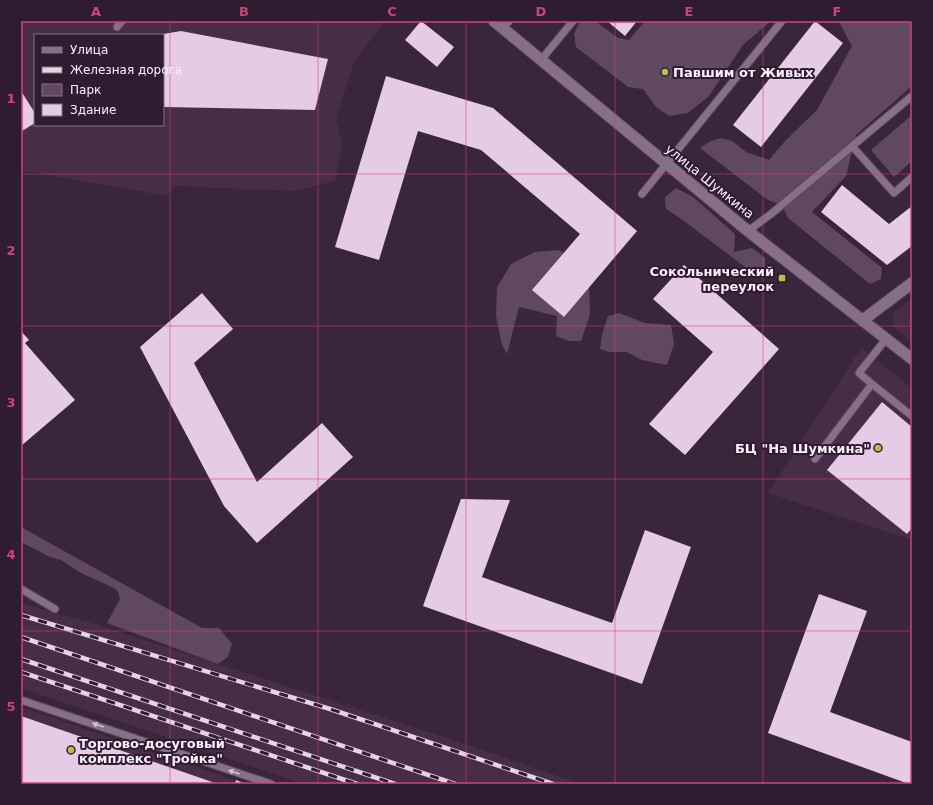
<svg xmlns="http://www.w3.org/2000/svg" width="933" height="805" font-family="'DejaVu Sans',sans-serif">
	<style>
		.built { fill: #472d47; fill-rule: evenodd }
		.green { fill: #614862 }
		.building { fill: #e5cbe5 }
		.lines { fill: none; stroke-linecap: round; stroke-linejoin: round }
		.service-casing { stroke: #564456; stroke-width: 9 }
		.minor-casing { stroke: #564456; stroke-width: 13 }
		.tertiary-casing { stroke: #564456; stroke-width: 13 }
		.service { stroke: #876f88; stroke-width: 7 }
		.minor { stroke: #876f88; stroke-width: 11 }
		.tertiary { stroke: #876f88; stroke-width: 11 }
		.rail-casing { stroke: #e4d5e4; stroke-width: 4.5 }
		.rail { stroke: #301c31; stroke-width: 3; stroke-dasharray: 9; stroke-linecap: butt }
		.oneway { fill: #d3c2d3 }
		.grid { fill: none; stroke: #ce437b; stroke-width: 1; stroke-opacity: 0.55 }
		.poi-dot { fill: #b4c24b; stroke: #301c31; stroke-width: 1.5 }
		.labels { text-anchor: middle; stroke-width: 4; stroke-linejoin: round; paint-order: stroke }
		.poi-label { font-size: 13px; font-weight: bold; fill: #fceefc; stroke: #301c31; text-anchor: start }
		.street-label { font-size: 13px; fill: #fceefc; stroke: #301c31 }
		.neatline { fill: none; stroke: #ce437b; stroke-width: 1.5 }
		.grid-label { font-size: 13px; text-anchor: middle; font-weight: bold; fill: #ce437b }
	</style>
	<rect width="100%" height="100%" fill="#3a263b"/>
	<path class="built" d="M21,21h364l-31,41 -18,57 6,24 -7,38 -41,10 -118,-5 -10,10 -145,-26zM35,35h128v90h-128z
		M912,298v44l-19,-15v-14z
		M861,348l51,40v152l-144,-47z
		M21,603l77,22 358,116 125,43h-277l-283,-96z
		M21,707l225,77h-225z"/>
	<path class="green" d="M580,21h15l23,17 11,2 16,-19h126l-28,24 -34,51 -21,17 -19,3 -13,-9 -13,-18 -15,-2 -52,-40 -2,-13z
		M837,21h75v65l-56,49 -10,41 -34,36 70,56 -1,11 -11,5 -82,-66 -6,-13 -14,-5 -68,-52 11,-7 10,-3 11,3 14,11 23,8 17,-20 31,-30 35,-64 -13,-24z
		M912,115v46l-18,16 -23,-27z
		M676,188l17,9 42,37 -1,18 18,-4 13,10v11l-8,7 -77,-58 -14,-9 -1,-12z
		M559,250l20,12 10,16 1,37 -9,26h-12l-13,-5 1,-20 -38,-9 -12,47 -5,-9 -6,-29 1,-29 14,-23 24,-12z
		M619,313l26,10 26,2 3,19 -7,21 -25,-5 -15,-8h-18l-9,-3 2,-14 6,-19z
		M21,527l181,101h17l13,16 -4,13 -10,7 -111,-41 13,-24 -2,-7 -4,-4 -33,-15 -20,-13 -11,-3 -29,-15z"/>
	<path class="building" d="M421,21l33,26 -17,20 -32,-27z
		M607,21h30l-12,15z
		M815,21l28,22 -82,104 -28,-22z
		M181,31l147,28 -13,51 -152,-3v-73z
		M386,76l107,32 144,123 -73,86 -32,-27 48,-56 -99,-84 -63,-19 -39,129 -44,-13z
		M21,91l14,22v10l-13,8 -1,-1z
		M842,185l47,39 23,-18v40l-25,19 -66,-53z
		M684,265l95,84 -94,106 -36,-31 64,-72 -60,-53z
		M202,293l31,36 -39,34 63,119 65,-59 31,34 -96,86 -33,-37 -84,-159z
		M21,331l8,9 -4,3 50,57 -54,46z
		M882,402l30,25v101l-5,6 -80,-64z
		M461,499l49,1 -28,77 130,46 33,-93 46,17 -49,137 -219,-78z
		M819,594l48,17 -37,101 82,30v42h-3l-141,-51z
		M21,716l197,68h-197z
		M236,780l10,4h-11z"/>
	<g class="lines">
		<g class="service-casing">
			<path id="service" d="M117,27l5,-6
				M503,28l6,-7
				M541,60l32,-39
				M852,146l42,47 18,-16
				M642,194l140,-173
				M748,231l23,-17 141,-118
				M872,384l-13,-11 27,-34
				M815,459l57,-75 40,32
				M21,589l34,20
				M21,700l250,84"/>
		</g>
		<g class="minor-casing">
			<path id="minor" d="M863,320l49,-37"/>
		</g>
		<g class="tertiary-casing">
			<path id="tertiary" d="M494,21l254,210 164,128"/>
		</g>
		<use href="#service" class="service"/>
		<use href="#minor" class="minor"/>
		<use href="#tertiary" class="tertiary"/>
		<g class="rail-casing">
			<path id="rail" d="M21,615l309,94 223,75
				M21,637l434,147
				M21,659l374,125
				M21,672l336,112"/>
		</g>
		<use href="#rail" class="rail"/>
	</g>
	<defs><path id="oneway-solid" d="M-6-.8H1V-3.2L6.5 0L1 3.2V.8H-6Z"/></defs>
	<g class="oneway">
		<use href="#oneway-solid" transform="translate(98 725) rotate(-161)"/>
		<use href="#oneway-solid" transform="translate(234 772) rotate(-161)"/>
	</g>
	<path class="grid" d="M170,21v763M318,21v763M466,21v763M615,21v763M763,21v763M21,174h891M21,326h891M21,479h891M21,631h891"/>
	<g class="poi-dot">
		<circle cx="665" cy="72" r="4"/>
		<rect x="778" y="274" width="8" height="8" rx="2"/>
		<circle cx="878" cy="448" r="4"/>
		<circle cx="71" cy="750" r="4"/>
	</g>
	<g class="labels">
		<g class="poi-label">
			<text x="673" y="77">Павшим от Живых</text>
			<text x="774" y="276" text-anchor="end">Сокольнический<tspan x="774" dy="15">переулок</tspan></text>
			<text x="870" y="453" text-anchor="end">БЦ "На Шумкина"</text>
			<text x="79" y="748">Торгово-досуговый<tspan x="79" dy="15">комплекс "Тройка"</tspan></text>
		</g>
		<g class="street-label">
			<text transform="translate(710 181) rotate(39)" y="5">улица Шумкина</text>
		</g>
	</g>
	<rect width="933" height="805" fill="none" stroke="#301c31" stroke-width="44"/>
	<rect x="34" y="34" width="130" height="92" fill="#301c31" stroke="#827082"/>
	<rect x="42" y="47" width="20" height="6" fill="#876f88" stroke="#827082"/>
	<text x="70" y="54" font-size="12" fill="#fceefc">Улица</text>
	<rect x="42" y="67" width="20" height="6" fill="#e4d5e4" stroke="#827082"/>
	<text x="70" y="74" font-size="12" fill="#fceefc">Железная дорога</text>
	<rect x="42" y="84" width="20" height="12" fill="#614862" stroke="#827082"/>
	<text x="70" y="94" font-size="12" fill="#fceefc">Парк</text>
	<rect x="42" y="104" width="20" height="12" fill="#e5cbe5" stroke="#827082"/>
	<text x="70" y="114" font-size="12" fill="#fceefc">Здание</text>
	<rect x="22" y="22" width="889" height="761" class="neatline"/>
	<g class="grid-label">
		<text x="96" y="16">A</text>
		<text x="244" y="16">B</text>
		<text x="392" y="16">C</text>
		<text x="541" y="16">D</text>
		<text x="689" y="16">E</text>
		<text x="837" y="16">F</text>
		<text x="11" y="103">1</text>
		<text x="11" y="255">2</text>
		<text x="11" y="407">3</text>
		<text x="11" y="559">4</text>
		<text x="11" y="711">5</text>
	</g>
</svg>
